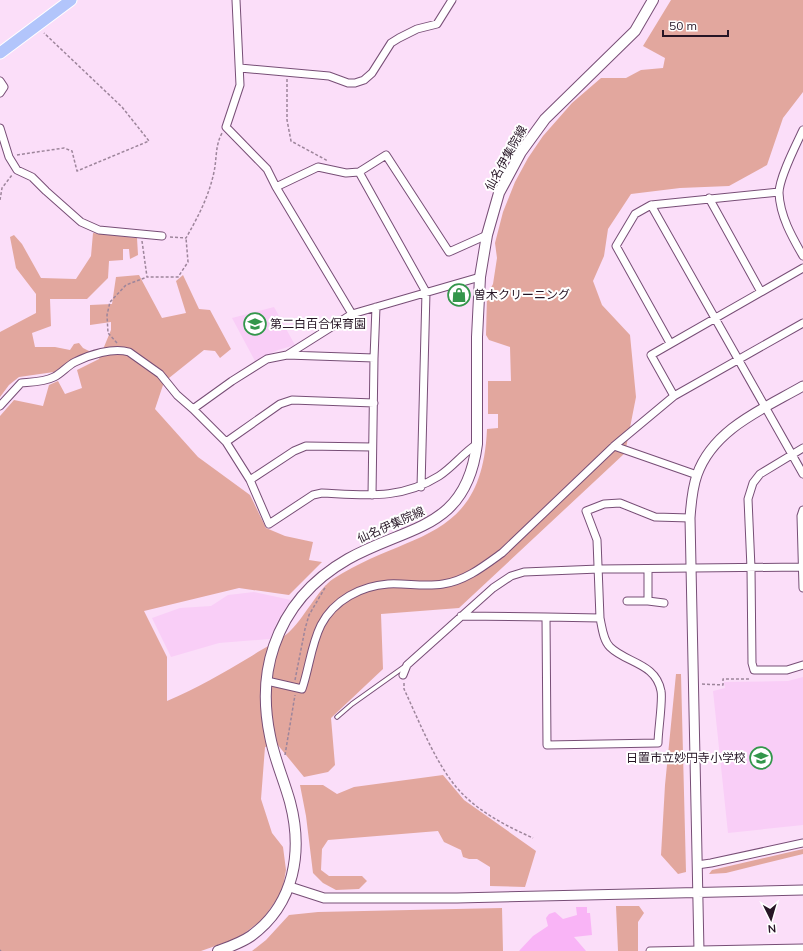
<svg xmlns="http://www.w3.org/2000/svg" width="803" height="951" font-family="Mulish,'Noto Sans JP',sans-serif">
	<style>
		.built { fill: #f9cef7 }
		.green { fill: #e2a79e }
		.building { fill: #f9b4f6 }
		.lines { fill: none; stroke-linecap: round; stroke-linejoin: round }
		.service-casing { stroke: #774e76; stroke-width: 5.5 }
		.minor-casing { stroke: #774e76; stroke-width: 9 }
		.tertiary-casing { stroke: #774e76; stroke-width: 11 }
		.secondary-casing { stroke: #774e76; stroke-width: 12 }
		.primary-casing { stroke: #fff; stroke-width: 13 }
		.path { stroke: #9d859b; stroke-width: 1.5; stroke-dasharray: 3 2; stroke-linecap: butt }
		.service { stroke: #fff; stroke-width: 3.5 }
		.minor { stroke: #fff; stroke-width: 7 }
		.tertiary { stroke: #fff; stroke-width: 9 }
		.secondary { stroke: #fff; stroke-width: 10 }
		.primary { stroke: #b2c5fb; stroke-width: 11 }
		.labels { text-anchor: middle; stroke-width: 4; stroke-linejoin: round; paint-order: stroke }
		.street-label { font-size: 12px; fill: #261525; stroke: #fff }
		.poi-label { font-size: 12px; fill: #261525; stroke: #fff; text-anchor: start }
	</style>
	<rect width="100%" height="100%" fill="#fbdef9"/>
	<path class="built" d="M274,307l21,38 -17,5 -23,11 -23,-43z
		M254,592l37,8 -13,20 -8,19 -51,4 -48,14 -19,-39 28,-10 31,-2 17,-11z
		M803,677v148l-75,8 -15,-142 12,-3 -1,-6 64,-1z"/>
	<path class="green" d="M671,0h132v92l-20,26 -16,47 -38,21 -49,2 -49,6 -23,35 -4,27 -11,25 9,24 28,30 6,62 -11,56 -166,155 -78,6 2,55 -52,49 4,47 -7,7 -24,5 -27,-33 -12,3 -4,52 11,34 11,14 3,23 -4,22 -20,28 -24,18 -37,13h-201v-535l14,-16 29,6 6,-21 9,-4 7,13 17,-6 -5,-18 22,-11 12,-29v-8l-21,3v-20l22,-1 4,-27 23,-2 23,43 24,-5 -10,-32 7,-6 16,34 11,1 21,39 -11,9 -5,-7 -11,-1 -40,32 -9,27 43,48 52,38 16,33 19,8 28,6 -4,18 13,2 -33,33 -50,-7 -95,23 23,46v44c29,-12 56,-28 83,-44 12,-8 27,-15 38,-24 15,-13 30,-44 45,-54 76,-49 149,-35 154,-150l11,-1v-14h-10v-33h23l-1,-34 -21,-7 -3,-5 1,-40 6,-11 4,-26 -2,-15 8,-31 12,-30 13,-24 15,-22 29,-33 29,-25h25l15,-8 22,-2 2,-10 -22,-12z
		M93,233l44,5 1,17 -8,4 -1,-10h-6v11l-14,1 -1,17 -21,21h-37l1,27 -19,7 3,14h20l15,3 4,-6 5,-1 4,5 8,4 -17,6 -20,14 -35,5 -10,8 -9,12v-65l36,-19v-19l-20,-26 -6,-31 4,-2 8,9 19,34 35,1 15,-23z
		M676,674h5l5,198 -8,2 -17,-19 4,-70z
		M443,775l21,25 72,51 -11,36 -35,-1v-19l-13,-8h-8l-6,-2 -2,-7 -17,-8 -6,-11 -110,9 -6,9 -1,21 8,6h33l5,5 -8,8 -23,1 -13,-7 -10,-10 -7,-57 -6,-31h23l14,9 17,-7z
		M803,849v5l-77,19 -17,1 3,-4z
		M616,906h23l5,7 -6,9v29h-20z
		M502,908l1,43h-251l14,-11 23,-25 29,-3z"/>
	<path class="building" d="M576,907h11v6h3l2,22 -18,2 12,14h-67l14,-15 15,-10 -2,-8 3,-4 6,-2 8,7 14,-4z"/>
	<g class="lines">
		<g class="service-casing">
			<path id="service" d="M337,717l15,-13 52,-37"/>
		</g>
		<g class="minor-casing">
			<path id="minor" d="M236,0l4,85 -14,42 41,42 9,18 76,127
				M240,68l89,8 19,7h7l9,-3 8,-7 19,-30 8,-5 18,-9 20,-5 15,-24
				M0,81l4,6 -4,6
				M0,128l9,29 8,13 15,7 14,14 35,31 18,8 63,6
				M803,130c-7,15 -24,48 -24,63 1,23 13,44 24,63
				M359,172l67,120 -5,195
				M276,187l42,-20 28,6 13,-1 27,-17 63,97 38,-17
				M709,198l52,94
				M651,205l152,269
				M670,343l-54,-97 19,-32 16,-9 128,-13
				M287,355l87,3
				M674,396l-23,-41 152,-87
				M0,406l21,-23c11,-1 23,-1 33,-6 8,-4 13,-11 21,-15 14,-7 38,-15 54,-10l31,22 17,21 16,14 33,33 24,38 19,44 44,-29 9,-2c44,2 79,7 117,-17 14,-9 24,-23 38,-32
				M193,409l39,-28 35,-22 20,-4 65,-41 128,-37
				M226,442l54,-38 12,-4 82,3
				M614,446l83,29
				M803,448l-43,26 -7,9 -5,16 3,69 1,95 2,7h33l16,-5
				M250,480l44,-29 12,-5 66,1
				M372,495l2,-137 2,-51
				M803,510l-2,6 2,72
				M627,601h21v-32
				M648,601l16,2
				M461,616l85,1
				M546,617l54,1c2,9 3,22 10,29 16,16 46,16 51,44 2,9 -3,40 -3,52l-111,2z
				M600,618l-3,-78 -11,-29 18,-7 16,-1 35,14 35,1
				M403,675l4,-10 86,-77 18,-12 13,-4 75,-3 203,-2
				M267,681l35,8c7,-20 9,-44 19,-64 13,-25 40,-39 67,-41 18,-1 37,3 55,0 22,-3 41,-18 59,-31l112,-107 60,-50 129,-73
				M697,865l14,-2 92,-20
				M650,951l153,-3"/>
		</g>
		<g class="tertiary-casing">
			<path id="tertiary" d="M290,887l34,11h133l346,-8
				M699,951l-9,-433c1,-14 2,-29 7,-43 16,-46 66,-66 106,-89"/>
		</g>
		<g class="secondary-casing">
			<path id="secondary" d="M218,951c11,-4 23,-8 33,-15 44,-32 52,-85 39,-134 -6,-22 -16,-44 -20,-66 -6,-29 -6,-61 4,-90 13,-38 39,-67 74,-87 61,-34 118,-29 129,-115v-107l3,-60 7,-42 12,-42 22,-41 24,-33 90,-88 18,-31"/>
		</g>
		<g class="primary-casing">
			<path id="primary" d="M0,53l71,-53"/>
		</g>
		<path class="path" d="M287,79v41l4,21 37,20
			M17,155l47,-7 8,3 5,20 72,-30 -27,-34 -78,-74
			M0,200l2,-12 10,-13
			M170,237l16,1c12,-21 23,-42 28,-66 3,-14 1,-26 8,-39
			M142,241l5,36h31l10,-15 -2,-24
			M117,343l-9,-10 -1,-18 3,-13 16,-17 21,-8
			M295,680l10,-51 4,-14 17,-29
			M404,683v6c15,32 31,73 53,99 20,23 49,38 76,50
			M702,684l21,1v-6h26
			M285,755l10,-60
			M0,950l1,1"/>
		<use href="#service" class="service"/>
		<use href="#minor" class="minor"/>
		<use href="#tertiary" class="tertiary"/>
		<use href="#secondary" class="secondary"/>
		<use href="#primary" class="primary"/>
	</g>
	<defs>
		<g id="shop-ring" transform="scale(1.15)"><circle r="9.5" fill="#fff" stroke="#33964b" stroke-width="1.5"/><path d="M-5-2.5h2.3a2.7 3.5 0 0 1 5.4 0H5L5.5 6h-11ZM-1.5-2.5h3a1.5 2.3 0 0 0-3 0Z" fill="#33964b"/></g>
		<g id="school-ring" transform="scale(1.15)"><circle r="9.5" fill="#fff" stroke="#33964b" stroke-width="1.5"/><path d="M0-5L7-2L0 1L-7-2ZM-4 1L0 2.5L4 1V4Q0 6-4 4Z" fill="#33964b"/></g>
	</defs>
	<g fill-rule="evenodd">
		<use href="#shop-ring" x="459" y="295"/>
		<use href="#school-ring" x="255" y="324"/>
		<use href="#school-ring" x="761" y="758"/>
	</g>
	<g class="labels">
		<g class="street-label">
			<text transform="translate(506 158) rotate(-61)" y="4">仙名伊集院線</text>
			<text transform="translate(391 525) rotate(-24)" y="4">仙名伊集院線</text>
		</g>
		<g class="poi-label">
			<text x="474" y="299">曽木クリーニング</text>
			<text x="270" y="328">第二白百合保育園</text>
			<text x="746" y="762" text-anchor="end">日置市立妙円寺小学校</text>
		</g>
	</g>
	<g transform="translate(771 919) rotate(175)" stroke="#ffffff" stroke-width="3" paint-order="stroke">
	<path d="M0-3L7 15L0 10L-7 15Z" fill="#261525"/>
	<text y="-6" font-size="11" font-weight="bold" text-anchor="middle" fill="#261525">N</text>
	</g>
	<path d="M663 30v6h65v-6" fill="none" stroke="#261525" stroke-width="2"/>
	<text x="669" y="30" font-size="12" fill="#261525" stroke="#ffffff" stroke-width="3" paint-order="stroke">50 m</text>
</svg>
